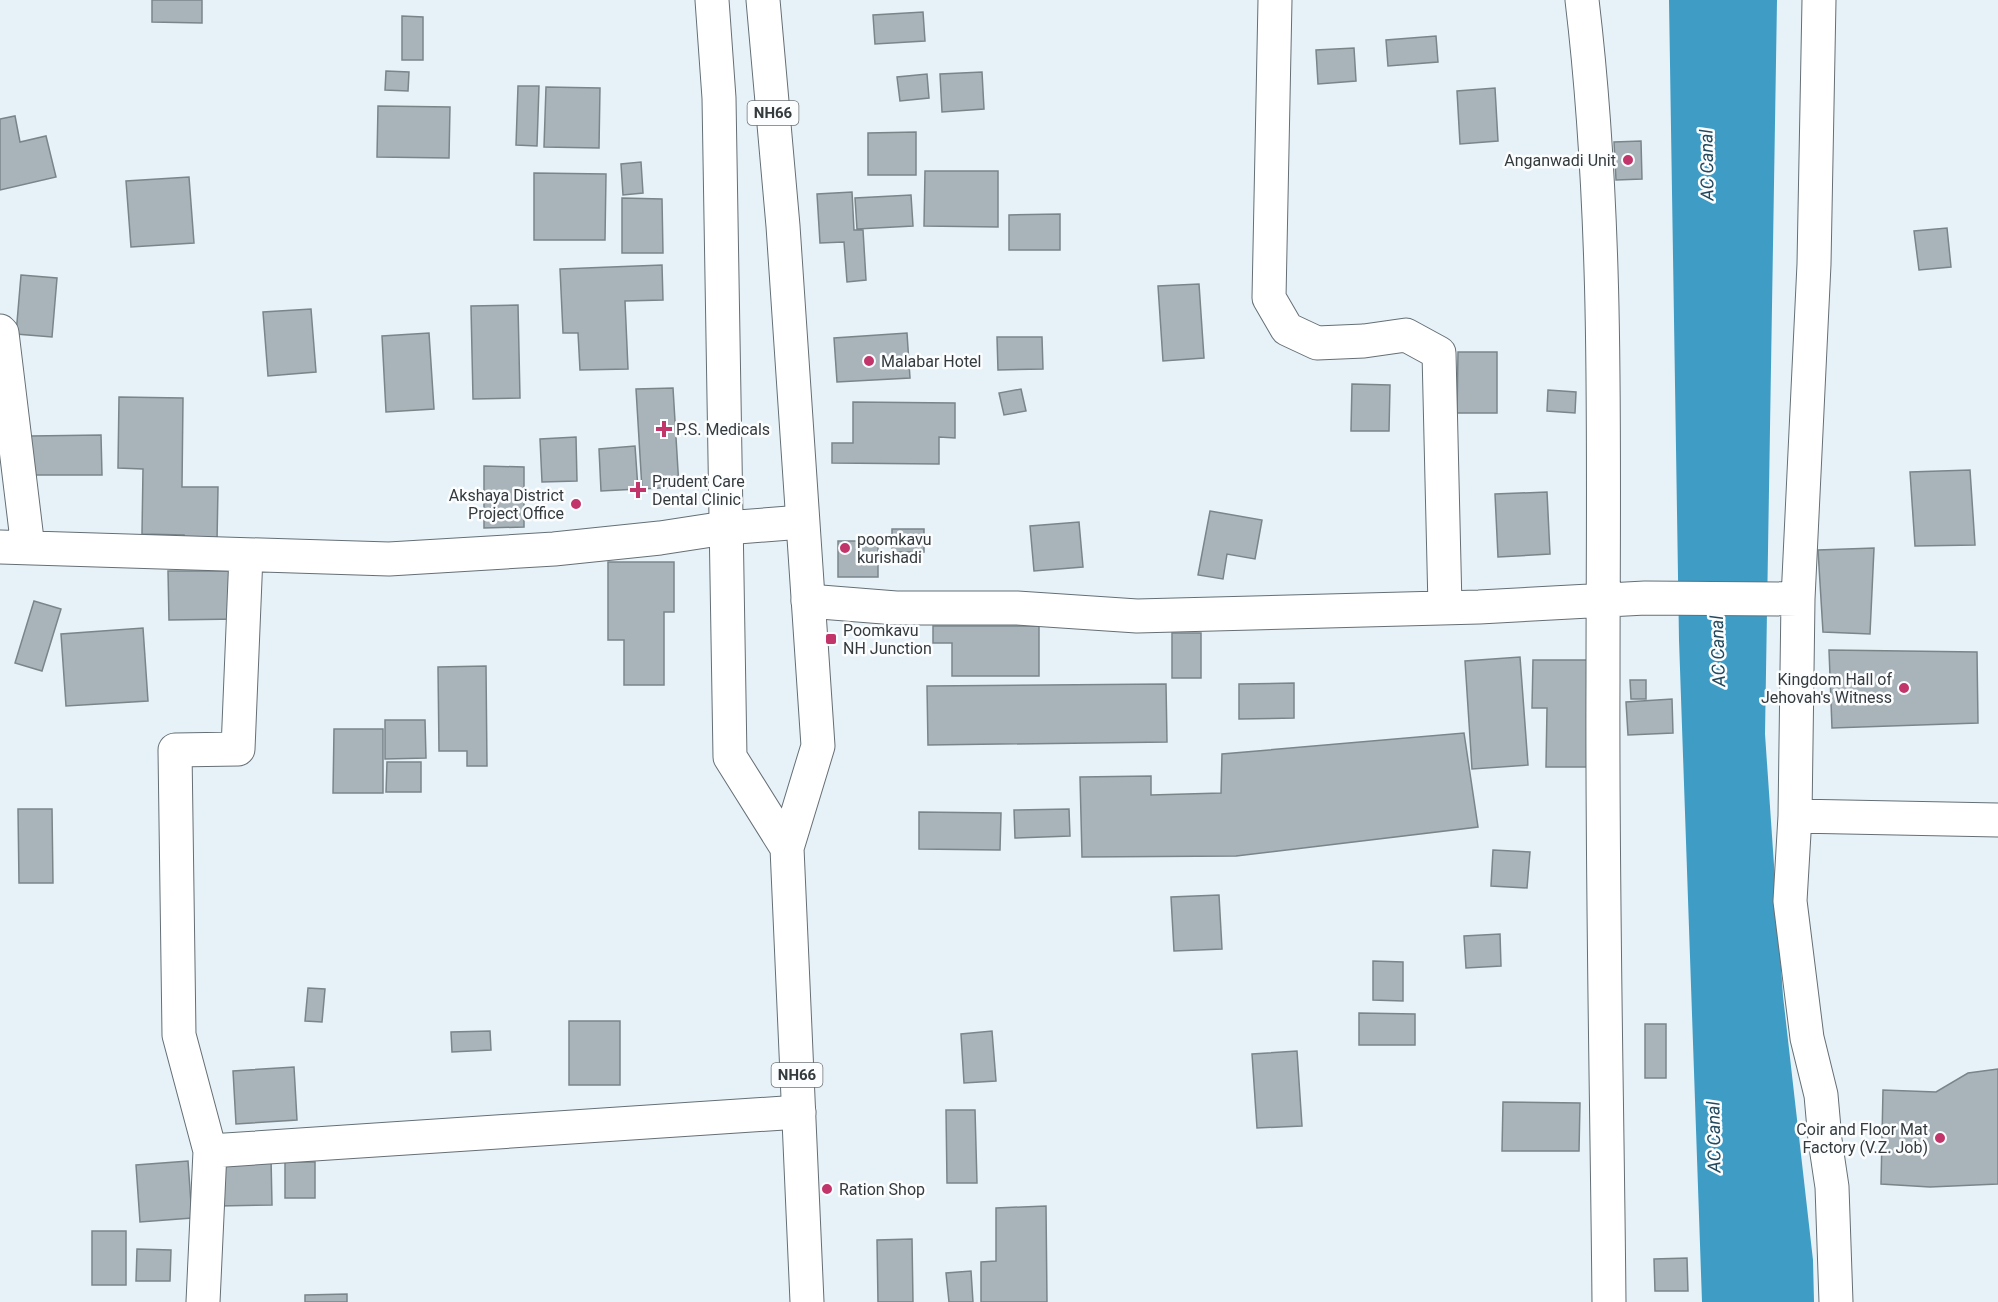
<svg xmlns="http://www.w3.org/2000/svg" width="1998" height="1302" font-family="Roboto,sans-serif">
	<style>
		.water { fill: #3e9cc5 }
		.building { fill: #a9b4ba; stroke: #7a858a; stroke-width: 1.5 }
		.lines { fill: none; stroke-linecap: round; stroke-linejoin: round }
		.minor-casing { stroke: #656f75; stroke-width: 35 }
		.highway-casing { stroke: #656f75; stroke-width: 35 }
		.minor { stroke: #fff; stroke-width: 33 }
		.highway { stroke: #fff; stroke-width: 33 }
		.poi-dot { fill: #c1356b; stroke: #fbfdff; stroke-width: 2 }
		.labels { text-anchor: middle; stroke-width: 5; stroke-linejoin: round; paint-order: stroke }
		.shield { fill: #fbfdff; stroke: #707477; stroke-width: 1.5 }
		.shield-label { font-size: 15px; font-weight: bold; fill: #353a3d }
		.poi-label { font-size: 16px; fill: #353a3d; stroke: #fbfdff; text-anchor: start }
		.water-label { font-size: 18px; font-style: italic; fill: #22495c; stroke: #fbfdff }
	</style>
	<rect width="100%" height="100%" fill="#e6f2f8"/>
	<path class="water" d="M1669,0h108l-12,734 18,262 30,264 1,42h-112l-23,-662z"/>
	<path class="building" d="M152,0h50v23l-50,-1z
		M923,12l2,29 -50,3 -2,-29z
		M402,16l21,1v43h-21z
		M1436,36l2,26 -50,4 -2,-26z
		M1354,48l2,33 -38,3 -2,-34z
		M386,71l23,1 -1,19 -23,-1z
		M982,72l2,37 -42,3 -2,-38z
		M927,74l2,24 -29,3 -3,-24z
		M518,86h21l-2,60 -21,-1z
		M546,87l54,1 -1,60 -55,-1z
		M1495,88l3,53 -38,3 -3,-53z
		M378,106l72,1 -1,51 -72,-1z
		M15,116l5,26 26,-6 10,41 -56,13v-71z
		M916,132v43h-48v-42z
		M1641,141l1,38 -26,1 -2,-38z
		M641,162l2,31 -20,2 -2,-31z
		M925,171h73v56l-74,-1z
		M534,173l72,1 -1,66h-71z
		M189,177l5,66 -63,4 -5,-66z
		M852,192l2,38h9l3,50 -19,2 -3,-40 -24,1 -3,-49z
		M911,195l2,31 -56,3 -2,-31z
		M622,198l40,1 1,54h-41z
		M1060,214v36h-51v-35z
		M1947,228l4,39 -32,3 -5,-39z
		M662,265l1,35 -38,1 3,68 -48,1 -2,-37h-15l-3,-64z
		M21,275l36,3 -5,59 -36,-3z
		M1199,284l5,74 -41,3 -5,-75z
		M518,305l2,93 -47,1 -2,-93z
		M311,309l5,63 -48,4 -5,-64z
		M429,333l5,76 -48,3 -4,-76z
		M907,333l3,45 -73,4 -3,-44z
		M997,337h45l1,32 -45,1z
		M1458,352h39v61h-40z
		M1352,384l38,1 -1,46h-38z
		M673,388l6,99 -37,2 -6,-100z
		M1021,389l5,22 -22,4 -5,-22z
		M1548,390l28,2 -1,21 -28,-2z
		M119,397l64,1 -1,89h36l-1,55h-33v-7l-42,-1 1,-65 -25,-1z
		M853,402l102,1v35l-16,-1v27l-107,-1v-20h21z
		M101,435l1,40h-71v-39z
		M576,437l1,44 -35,1 -2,-43z
		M635,446l3,43 -37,2 -2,-42z
		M484,466l40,1v60l-40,1z
		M1970,470l5,75 -60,1 -5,-74z
		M1547,492l3,62 -52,3 -3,-63z
		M1210,511l52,9 -7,39 -28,-5 -4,25 -25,-4z
		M1079,522l4,45 -49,4 -4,-45z
		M892,529h32v23h-32z
		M838,541h40v36h-40z
		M1874,548l-4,86 -47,-2 -5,-82z
		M608,562h66v50h-10v73h-40v-45h-16z
		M168,571h69l1,48 -69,1z
		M34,601l27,8 -19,62 -27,-8z
		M933,626h106v50h-87v-33h-19z
		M143,628l5,73 -82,5 -5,-72z
		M1172,633h29v45h-29z
		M1829,650l148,2 1,71 -146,5z
		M1520,657l8,108 -56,4 -7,-108z
		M1533,660h56l-1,107h-42l1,-59h-15z
		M486,666l1,100h-20v-15h-28l-1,-84z
		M1630,680h16v19h-15z
		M1294,683v35l-55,1v-35z
		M1166,684l1,58 -239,3 -1,-59z
		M1672,699l1,34 -45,2 -2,-33z
		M385,720h40l1,38 -41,1z
		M334,729h49v64h-50z
		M1464,733l14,94 -242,29 -154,1 -2,-80 71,-1v19l70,-2 1,-39z
		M387,762h34v30h-35z
		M18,809h34l1,74h-34z
		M1069,809l1,27 -55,2 -1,-28z
		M919,812l82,1 -1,37 -81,-1z
		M1493,850l37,2 -3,36 -36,-2z
		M1219,895l3,54 -48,2 -3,-54z
		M1500,934l1,32 -35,2 -2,-32z
		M1373,961l30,1v39l-30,-1z
		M308,988l17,1 -3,33 -17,-1z
		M1359,1013l56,1v31h-56z
		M569,1021h51v64h-51z
		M1645,1024h21v54h-21z
		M490,1031l1,19 -39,2 -1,-20z
		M992,1031l4,50 -32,2 -3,-49z
		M1297,1051l5,75 -45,2 -5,-74z
		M294,1067l3,53 -61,4 -3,-53z
		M1998,1069v115l-68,3 -49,-3 2,-94 53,2 32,-19z
		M1503,1102l77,1 -1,48h-77z
		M946,1110h29l2,73h-30z
		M271,1157l1,48 -53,1 -1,-48z
		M188,1161l4,57 -52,4 -4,-57z
		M285,1162h30v36h-30z
		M1046,1206l1,96h-66v-40l15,-1v-53z
		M92,1231h34v54h-34z
		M912,1239l1,63h-35l-1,-62z
		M137,1249l34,1 -1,31h-34z
		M1687,1258l1,33h-33l-1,-32z
		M971,1271l2,31h-24l-3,-29z
		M347,1294v8h-42v-7z"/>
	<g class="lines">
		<g class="minor-casing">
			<path id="minor" d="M1275,0l-6,298 18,31 30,14 47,-2 42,-6 33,18 6,254
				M1582,0c27,225 21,453 21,680 -1,207 4,415 6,622
				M0,331l2,2 26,215
				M0,547l389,12 165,-10 106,-11 65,-10 77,-6
				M1798,599l-3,217 -5,85 17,137 14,57 4,45 7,47 4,115
				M808,601l88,7h121l120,8 342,-9 166,-9 153,1 16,-335 5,-264
				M1795,816l203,4
				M210,1151l589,-39
				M203,1302l7,-151 -31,-116 -4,-285 63,-1 8,-194"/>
		</g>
		<g class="highway-casing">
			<path id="highway" d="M712,0l7,98 11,659 57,91
				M763,0l20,226 35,520 -31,102 20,454"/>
		</g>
		<use href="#minor" class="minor"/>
		<use href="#highway" class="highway"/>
	</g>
	<g class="poi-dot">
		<circle cx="1628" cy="160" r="6"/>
		<circle cx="869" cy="361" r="6"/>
		<path d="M661 420h6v6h6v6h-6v6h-6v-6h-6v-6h6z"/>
		<path d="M635 481h6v6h6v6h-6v6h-6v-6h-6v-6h6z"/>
		<circle cx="576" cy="504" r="6"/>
		<circle cx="845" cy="548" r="6"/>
		<rect x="825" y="633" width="12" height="12" rx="3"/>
		<circle cx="1904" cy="688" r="6"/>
		<circle cx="1940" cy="1138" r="6"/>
		<circle cx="827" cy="1189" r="6"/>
	</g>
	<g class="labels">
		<g class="shield">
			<rect x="747.5" y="101" width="51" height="24" rx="4.5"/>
			<rect x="771.5" y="1063" width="51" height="24" rx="4.5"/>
		</g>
		<g class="shield-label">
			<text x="773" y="118">NH66</text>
			<text x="797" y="1080">NH66</text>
		</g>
		<g class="poi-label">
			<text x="1616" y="166" text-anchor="end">Anganwadi Unit</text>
			<text x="881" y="367">Malabar Hotel</text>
			<text x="676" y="435">P.S. Medicals</text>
			<text x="652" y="487">Prudent Care<tspan x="652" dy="18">Dental Clinic</tspan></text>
			<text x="564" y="501" text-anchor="end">Akshaya District<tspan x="564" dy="18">Project Office</tspan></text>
			<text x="857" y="545">poomkavu<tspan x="857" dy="18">kurishadi</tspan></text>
			<text x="843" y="636">Poomkavu<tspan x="843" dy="18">NH Junction</tspan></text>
			<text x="1892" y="685" text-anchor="end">Kingdom Hall of<tspan x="1892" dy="18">Jehovah's Witness</tspan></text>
			<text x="1928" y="1135" text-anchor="end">Coir and Floor Mat<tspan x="1928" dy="18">Factory (V.Z. Job)</tspan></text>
			<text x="839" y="1195">Ration Shop</text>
		</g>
		<g class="water-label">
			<text transform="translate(1707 165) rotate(-91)" y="6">AC Canal</text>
			<text transform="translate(1718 651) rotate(-92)" y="6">AC Canal</text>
			<text transform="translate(1714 1137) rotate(-91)" y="6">AC Canal</text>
		</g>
	</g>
</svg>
